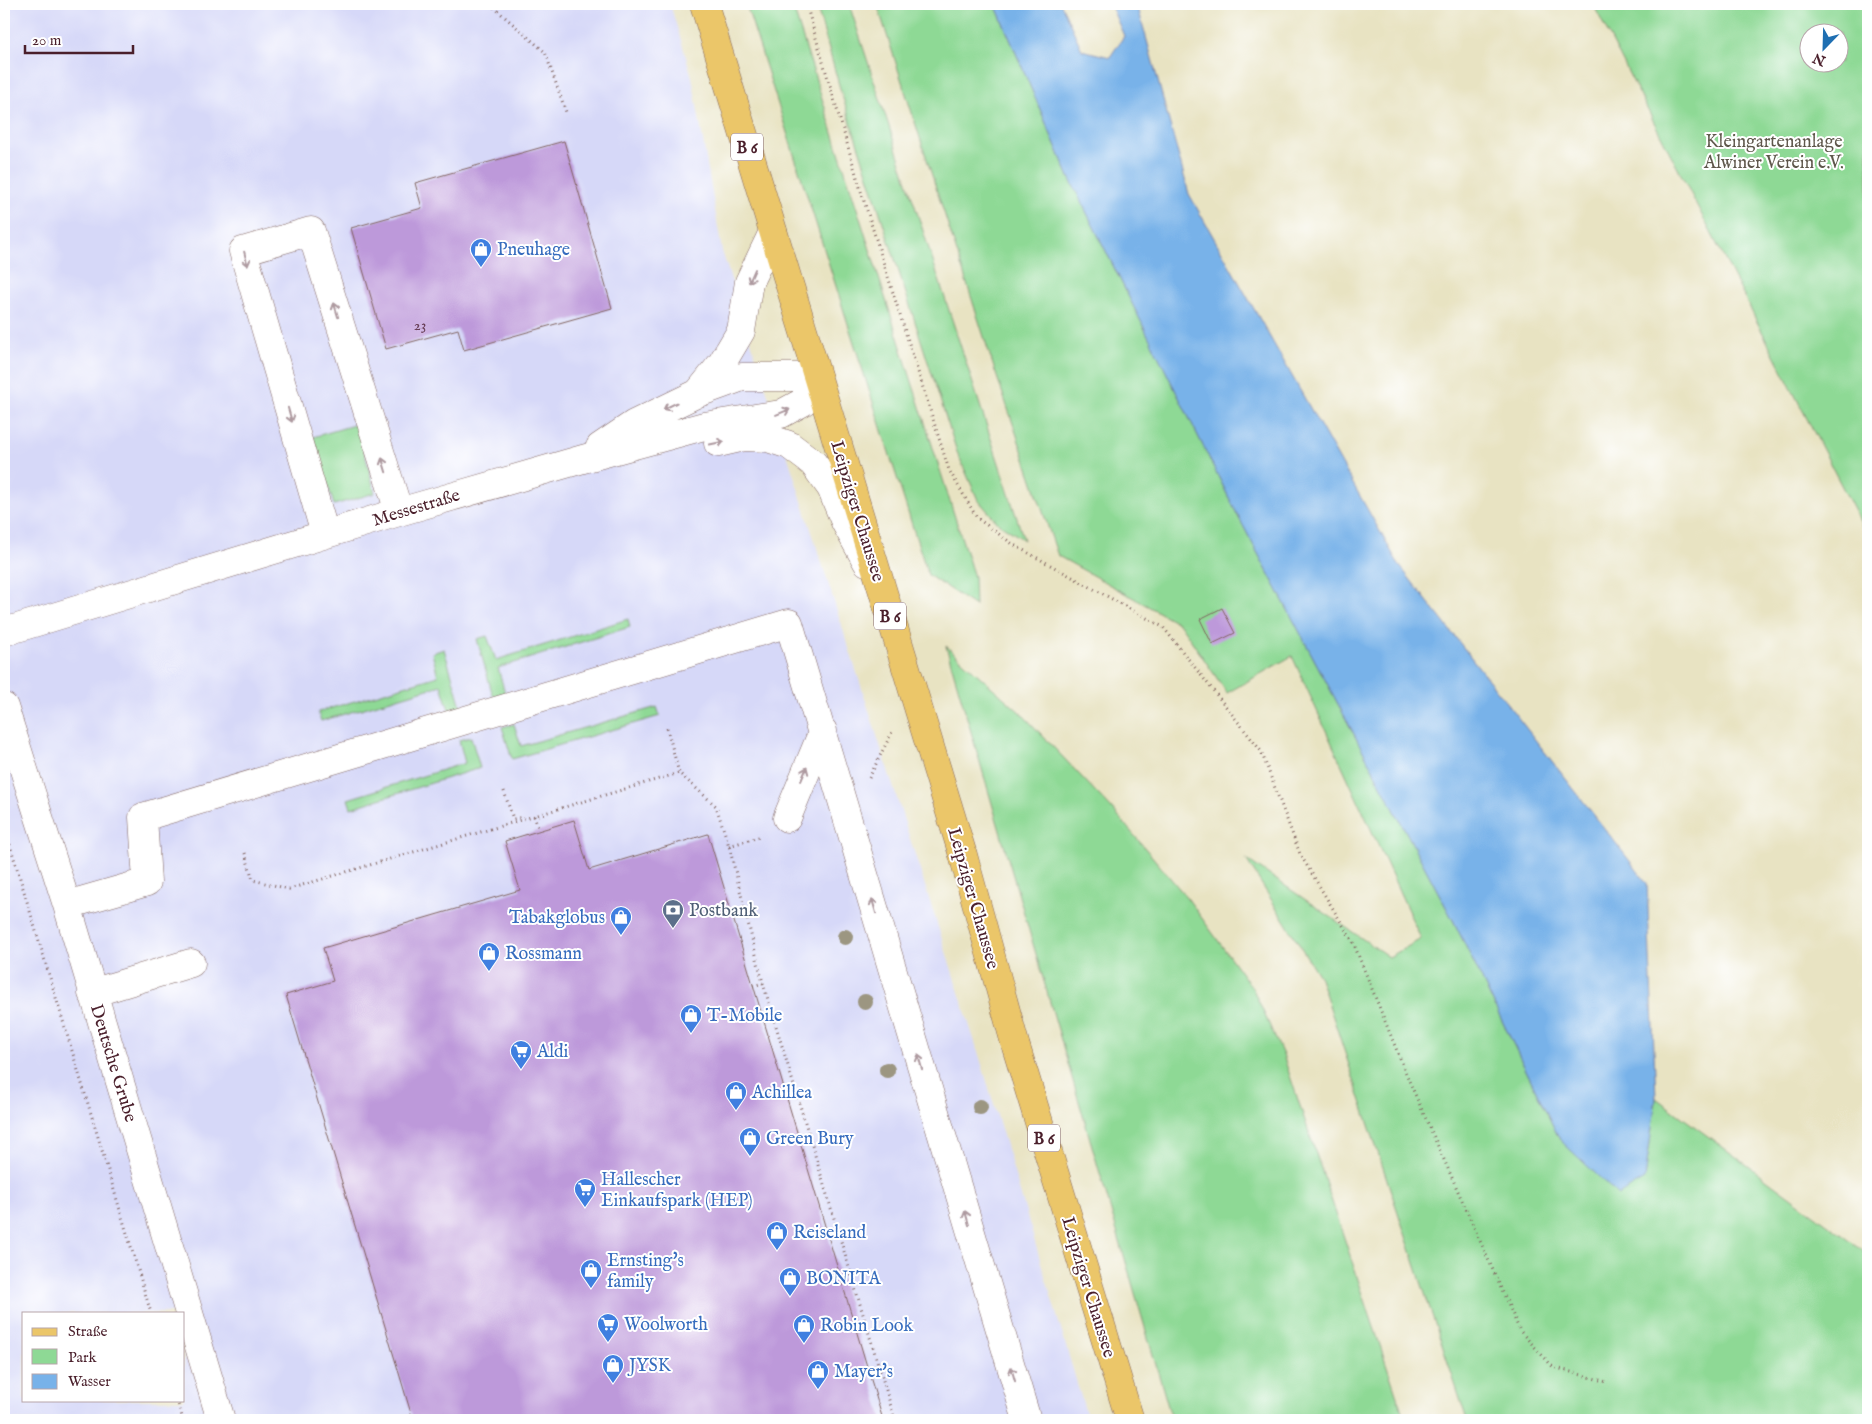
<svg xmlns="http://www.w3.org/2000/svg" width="1872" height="1424" font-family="'IM FELL English',serif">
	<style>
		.built { fill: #d6d8f8; fill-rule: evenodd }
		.green { fill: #8ed995; stroke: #6c7c60; fill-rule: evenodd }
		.water { fill: #78b2e9; stroke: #61688a }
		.building { fill: #bd99da }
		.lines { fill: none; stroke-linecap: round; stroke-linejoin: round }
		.minor-casing { stroke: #816460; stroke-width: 29 }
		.major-casing { stroke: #816460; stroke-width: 29 }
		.path { stroke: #816460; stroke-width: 3; stroke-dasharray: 1 4; stroke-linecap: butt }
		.minor { stroke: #fff; stroke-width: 28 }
		.major { stroke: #ebc669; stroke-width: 28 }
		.tree { fill: #9c9681 }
		.oneway { stroke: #ae9aa0 }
		.labels { text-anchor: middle; stroke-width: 4; stroke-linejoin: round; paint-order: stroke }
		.number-label { font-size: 15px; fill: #673e57 }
		.shield { fill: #fff; stroke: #80626b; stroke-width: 1 }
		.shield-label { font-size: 16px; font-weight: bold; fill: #4a1f2b }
		.park-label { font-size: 18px; fill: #5e574b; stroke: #fff }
		.shop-label { font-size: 18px; fill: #366cbe; stroke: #fff; text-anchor: start }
		.street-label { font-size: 18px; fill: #4a1f2b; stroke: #fff }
		.service-label { font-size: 18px; fill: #4e5e75; stroke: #fff; text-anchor: start }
	</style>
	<rect width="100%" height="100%" fill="#fff"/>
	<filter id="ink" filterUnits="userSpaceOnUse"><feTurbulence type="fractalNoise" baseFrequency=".02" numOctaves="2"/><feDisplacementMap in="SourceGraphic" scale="10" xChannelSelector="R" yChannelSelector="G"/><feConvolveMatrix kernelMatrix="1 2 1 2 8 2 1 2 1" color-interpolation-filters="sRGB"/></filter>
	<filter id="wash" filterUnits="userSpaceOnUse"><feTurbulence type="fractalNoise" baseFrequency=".0096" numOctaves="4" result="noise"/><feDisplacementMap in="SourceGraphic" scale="20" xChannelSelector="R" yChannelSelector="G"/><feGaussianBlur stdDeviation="1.12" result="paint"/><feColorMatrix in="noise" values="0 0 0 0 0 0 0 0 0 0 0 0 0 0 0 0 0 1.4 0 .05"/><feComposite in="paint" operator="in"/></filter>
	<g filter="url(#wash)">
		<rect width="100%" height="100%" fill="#e8e3c2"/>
		<path class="built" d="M4,4h666l22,73 30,174 257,804 109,365h-1084zM24,1313h160v87h-160z"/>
		<path class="green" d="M746,4h46l182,573 1,29 -47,-31z
			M816,4h33l175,536 -26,-17 -20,-23 -21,-48 -116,-360z
			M877,4h118l74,173 170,341 215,404 106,218 85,38 11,-80 212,156v166h-401l-147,-442 -74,-119 143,98 32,-18 -129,-283 -65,37 -47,-69 -122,-68 -64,-188z
			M1593,4h275v530l-2,-1zM1810,32h30v30h-30z
			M357,424l18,69 -41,12 -21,-68z
			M628,619l2,8 -132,41 7,25 -12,3 -16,-57 10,-3 9,24z
			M946,646l77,69 88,93 77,91 65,90 30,66 122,365h-233z
			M444,649l17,57 -12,4 -8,-25 -120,36 -3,-9 120,-36 -6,-23z
			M657,707l3,9 -148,43 -10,-32 12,-3 7,22z
			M471,737l9,31 -129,40 -3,-9 117,-36 -6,-23z"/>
		<path class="water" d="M995,4h66l21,46 28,7 14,-21 -14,-32h27l52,190 210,371 248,318 9,215 -11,81 -27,16 -58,-55 -106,-218 -215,-404 -170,-341z"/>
		<g id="blocks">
			<path class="building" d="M564,141l48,167 -148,42 -6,-21 -72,20 -35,-121 71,-20 -7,-25z
				M1222,608l13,25 -23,11 -12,-25z
				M574,820l15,50 119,-36 175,586h-470l-127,-425 47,-14 -10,-33 197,-58 -15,-49z"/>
		</g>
	</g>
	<g filter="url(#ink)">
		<use href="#blocks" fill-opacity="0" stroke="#816460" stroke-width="1"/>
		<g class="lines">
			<g class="minor-casing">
				<path id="minor" d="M718,443l26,-6 24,1 21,7 24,18 18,25 14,34 22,40
					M600,447l34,-23 64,-31 24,-30 19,-32 8,-49 24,-50
					M325,534l-82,-283 68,-20 88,281
					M4,632l395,-120 184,-53 121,-33 77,-12 22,-12 14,-25h-75l-44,16
					M4,707l63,198 154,515
					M787,818l36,-87
					M67,905l80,-23 -4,-65 646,-194 238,797
					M92,993l99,-30"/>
			</g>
			<g class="major-casing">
				<path id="major" d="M704,4l259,851 53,192 114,373"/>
			</g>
			<path class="path" d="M490,4l55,48 21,60
				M806,4l58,197 85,269 28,48 37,27 149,82 98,124 39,103 53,88 57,141 110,248 33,36 54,15
				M667,728l12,45
				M869,778l23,-46
				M504,791l9,28 10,-2
				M534,816l5,14
				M4,825l147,488
				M729,846l33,-10
				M245,853l8,27 36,9 390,-116 37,33 13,40 34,137 132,437
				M753,986l10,-3
				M177,1400l6,20"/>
			<use href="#minor" class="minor"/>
			<use href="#major" class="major"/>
		</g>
		<g class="tree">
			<circle cx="845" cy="937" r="8"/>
			<circle cx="865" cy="1002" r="8"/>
			<circle cx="887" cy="1070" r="8"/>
			<circle cx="980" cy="1107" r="8"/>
		</g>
		<defs><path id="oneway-shaft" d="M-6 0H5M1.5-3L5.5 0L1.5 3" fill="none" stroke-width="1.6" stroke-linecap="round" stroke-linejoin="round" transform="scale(1.25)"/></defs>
		<g class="oneway">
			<use href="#oneway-shaft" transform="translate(246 259) rotate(76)"/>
			<use href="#oneway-shaft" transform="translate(752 276) rotate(114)"/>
			<use href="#oneway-shaft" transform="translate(336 310) rotate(-107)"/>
			<use href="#oneway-shaft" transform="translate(670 406) rotate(154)"/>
			<use href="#oneway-shaft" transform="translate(783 412) rotate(-22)"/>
			<use href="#oneway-shaft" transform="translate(290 415) rotate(74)"/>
			<use href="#oneway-shaft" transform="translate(717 443) rotate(-12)"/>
			<use href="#oneway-shaft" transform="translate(384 465) rotate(-107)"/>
			<use href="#oneway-shaft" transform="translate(804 774) rotate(-67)"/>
			<use href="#oneway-shaft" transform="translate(874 906) rotate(-106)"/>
			<use href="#oneway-shaft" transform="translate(920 1062) rotate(-106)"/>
			<use href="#oneway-shaft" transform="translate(967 1218) rotate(-106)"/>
			<use href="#oneway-shaft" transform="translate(1013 1374) rotate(-106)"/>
		</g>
	</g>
	<defs>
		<g id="shop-pin" transform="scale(1.125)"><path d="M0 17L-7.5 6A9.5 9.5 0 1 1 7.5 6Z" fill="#3f7fe0" stroke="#fff"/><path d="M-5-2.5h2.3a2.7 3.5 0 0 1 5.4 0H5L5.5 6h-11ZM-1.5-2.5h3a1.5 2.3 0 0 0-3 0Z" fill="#fff"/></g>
		<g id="bank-pin" transform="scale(1.125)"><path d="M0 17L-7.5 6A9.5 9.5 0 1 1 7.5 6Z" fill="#5c6f8a" stroke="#fff"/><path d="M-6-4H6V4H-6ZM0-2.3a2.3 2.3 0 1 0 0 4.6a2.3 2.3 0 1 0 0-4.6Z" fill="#fff"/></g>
		<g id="supermarket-pin" transform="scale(1.125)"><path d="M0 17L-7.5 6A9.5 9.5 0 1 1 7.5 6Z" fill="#3f7fe0" stroke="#fff"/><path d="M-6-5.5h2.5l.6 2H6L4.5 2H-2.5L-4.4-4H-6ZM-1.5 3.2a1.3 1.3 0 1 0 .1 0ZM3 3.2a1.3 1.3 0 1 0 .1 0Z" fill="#fff"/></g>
	</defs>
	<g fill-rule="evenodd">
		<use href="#shop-pin" x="481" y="249"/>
		<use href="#bank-pin" x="673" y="910"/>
		<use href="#shop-pin" x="621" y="917"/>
		<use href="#shop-pin" x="489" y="953"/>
		<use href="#shop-pin" x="691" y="1015"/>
		<use href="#supermarket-pin" x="521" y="1051"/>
		<use href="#shop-pin" x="736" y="1092"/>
		<use href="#shop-pin" x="750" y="1138"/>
		<use href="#supermarket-pin" x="585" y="1189"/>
		<use href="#shop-pin" x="777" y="1232"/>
		<use href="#shop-pin" x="591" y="1270"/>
		<use href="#shop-pin" x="790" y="1278"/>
		<use href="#supermarket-pin" x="608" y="1324"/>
		<use href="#shop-pin" x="804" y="1325"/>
		<use href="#shop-pin" x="613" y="1365"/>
		<use href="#shop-pin" x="818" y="1371"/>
	</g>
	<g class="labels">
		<g class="number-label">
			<text x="420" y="330">23</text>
		</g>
		<g class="shield">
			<rect x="731" y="133.5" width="32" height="27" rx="4"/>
			<rect x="874" y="602.5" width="32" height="27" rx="4"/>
			<rect x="1028" y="1124.5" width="32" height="27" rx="4"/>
		</g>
		<g class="shield-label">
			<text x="747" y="153">B 6</text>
			<text x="890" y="622">B 6</text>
			<text x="1044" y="1144">B 6</text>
		</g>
		<g class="park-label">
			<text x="1774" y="147">Kleingartenanlage<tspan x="1774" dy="21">Alwiner Verein e.V.</tspan></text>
		</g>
		<g class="shop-label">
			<text x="497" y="255">Pneuhage</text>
			<text x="605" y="923" text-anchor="end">Tabakglobus</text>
			<text x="505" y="959">Rossmann</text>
			<text x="707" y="1021">T-Mobile</text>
			<text x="537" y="1057">Aldi</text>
			<text x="752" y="1098">Achillea</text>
			<text x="766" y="1144">Green Bury</text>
			<text x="601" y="1185">Hallescher<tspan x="601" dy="21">Einkaufspark (HEP)</tspan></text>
			<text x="793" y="1238">Reiseland</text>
			<text x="607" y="1266">Ernsting's<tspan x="607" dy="21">family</tspan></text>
			<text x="806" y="1284">BONITA</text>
			<text x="624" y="1330">Woolworth</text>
			<text x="820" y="1331">Robin Look</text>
			<text x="629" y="1371">JYSK</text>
			<text x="834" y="1377">Mayer's</text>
		</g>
		<g class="street-label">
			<text transform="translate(416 507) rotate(-17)" y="6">Messestraße</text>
			<text transform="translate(858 511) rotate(73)" y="6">Leipziger Chaussee</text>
			<text transform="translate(974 898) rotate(74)" y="6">Leipziger Chaussee</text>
			<text transform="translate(114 1063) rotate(73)" y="6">Deutsche Grube</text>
			<text transform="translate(1089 1287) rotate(73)" y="6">Leipziger Chaussee</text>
		</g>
		<g class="service-label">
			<text x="689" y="916">Postbank</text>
		</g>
	</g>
	<rect width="1872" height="1424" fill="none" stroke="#fff" stroke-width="20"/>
	<rect x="22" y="1312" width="162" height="90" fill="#ffffff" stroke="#b7a5aa"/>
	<rect x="32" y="1328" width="25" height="8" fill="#ebc669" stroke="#b7a5aa"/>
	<text x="68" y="1336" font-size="15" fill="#4a1f2b">Straße</text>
	<rect x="32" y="1349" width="25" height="15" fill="#8ed995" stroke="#b7a5aa"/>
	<text x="68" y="1362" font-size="15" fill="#4a1f2b">Park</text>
	<rect x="32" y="1374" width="25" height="15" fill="#78b2e9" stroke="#b7a5aa"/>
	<text x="68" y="1386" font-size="15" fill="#4a1f2b">Wasser</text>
	<g transform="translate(1824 48) rotate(203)"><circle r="24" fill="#ffffff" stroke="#b7a5aa"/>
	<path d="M0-4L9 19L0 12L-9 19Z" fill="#1f6fb2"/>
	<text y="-8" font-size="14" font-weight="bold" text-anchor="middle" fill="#4a1f2b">N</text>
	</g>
	<path d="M25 45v8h108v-8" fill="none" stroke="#4a1f2b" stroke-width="2.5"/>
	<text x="32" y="45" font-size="15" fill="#4a1f2b" stroke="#ffffff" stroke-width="4" paint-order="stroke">20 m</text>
</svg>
